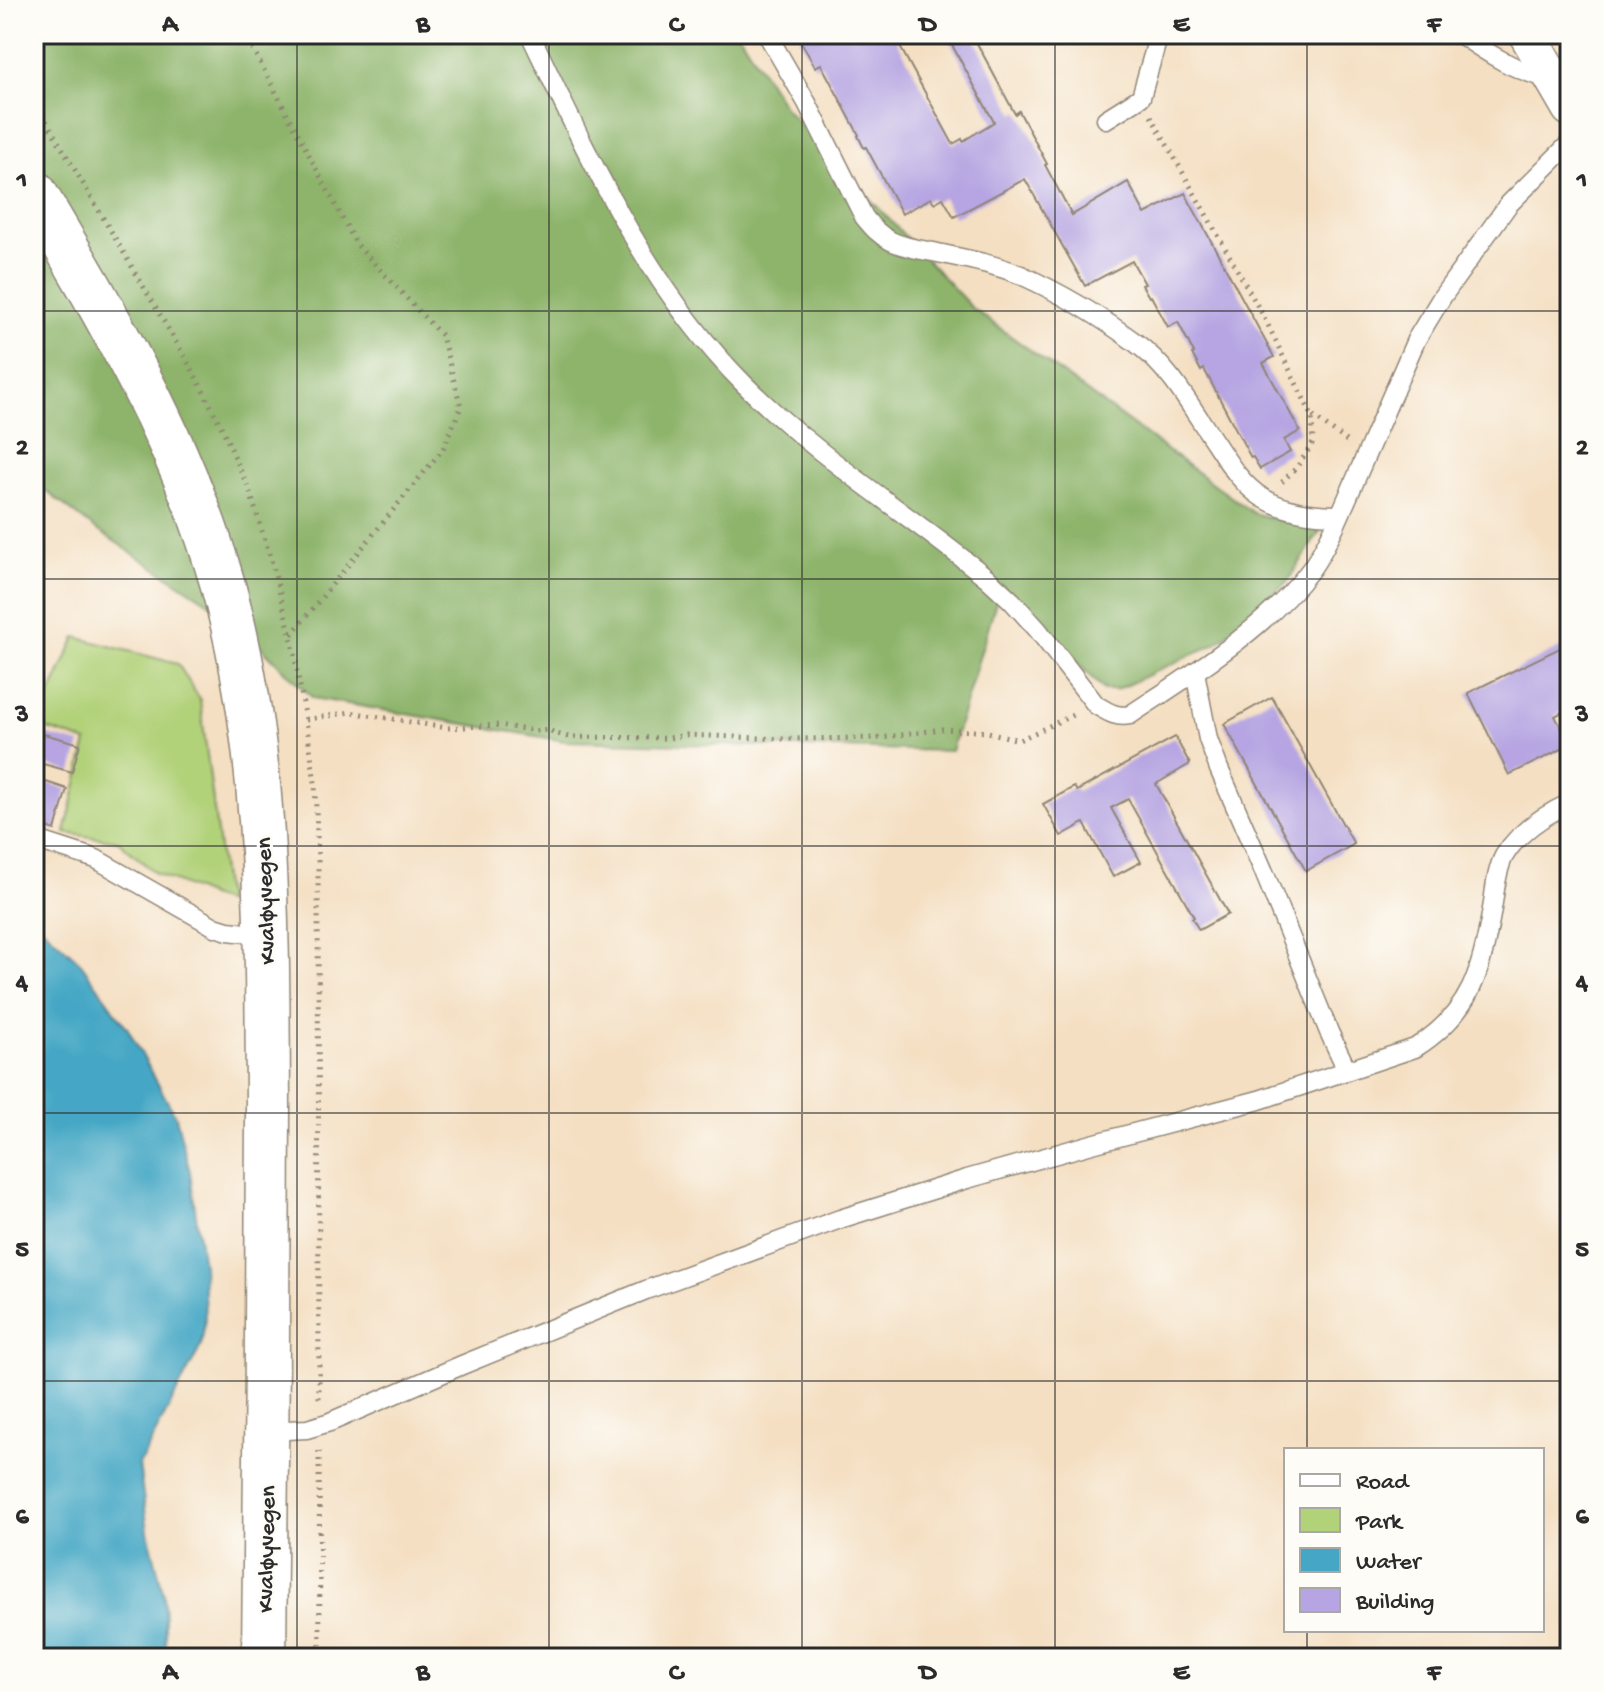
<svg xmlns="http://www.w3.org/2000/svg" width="1604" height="1692" font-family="'Gochi Hand',sans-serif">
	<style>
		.green { fill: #b2d27a; stroke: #6e7e52; stroke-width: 2 }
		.forest { fill: #8db46a; stroke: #5c704a; stroke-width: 2 }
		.water { fill: #45a7c5; stroke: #386978; stroke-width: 2 }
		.building { fill: #b6a5e2 }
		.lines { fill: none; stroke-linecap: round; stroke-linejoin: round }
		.service-casing { stroke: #908576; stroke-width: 21 }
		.minor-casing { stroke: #908576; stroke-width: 39 }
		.tertiary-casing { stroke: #908576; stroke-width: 47 }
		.path { stroke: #908576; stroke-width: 5; stroke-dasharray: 2 6; stroke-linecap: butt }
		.service { stroke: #fff; stroke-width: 18 }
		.minor { stroke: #fff; stroke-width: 36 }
		.tertiary { stroke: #fff; stroke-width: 44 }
		.grid { fill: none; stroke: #2b2b2b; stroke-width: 2; stroke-opacity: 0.55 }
		.labels { text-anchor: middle; stroke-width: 6; stroke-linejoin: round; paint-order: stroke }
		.street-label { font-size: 24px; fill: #2b2b2b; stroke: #fdfcf7 }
		.neatline { fill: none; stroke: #2b2b2b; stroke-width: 3 }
		.grid-label { font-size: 26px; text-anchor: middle; font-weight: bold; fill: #2b2b2b }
	</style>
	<rect width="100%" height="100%" fill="#fdfcf7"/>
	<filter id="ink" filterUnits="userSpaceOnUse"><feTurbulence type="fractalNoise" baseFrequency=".0125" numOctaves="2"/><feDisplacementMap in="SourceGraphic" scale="16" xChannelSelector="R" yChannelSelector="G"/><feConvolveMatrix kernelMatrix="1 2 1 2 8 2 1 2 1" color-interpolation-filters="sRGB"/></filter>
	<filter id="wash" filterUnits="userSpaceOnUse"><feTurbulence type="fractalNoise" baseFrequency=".006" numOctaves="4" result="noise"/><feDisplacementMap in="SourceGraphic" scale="32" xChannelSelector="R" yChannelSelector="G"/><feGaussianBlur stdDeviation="1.8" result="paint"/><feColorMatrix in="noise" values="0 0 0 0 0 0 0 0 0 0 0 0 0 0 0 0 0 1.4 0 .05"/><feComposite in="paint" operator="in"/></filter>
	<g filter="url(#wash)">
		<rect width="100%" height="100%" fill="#f4dfc2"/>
		<path class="green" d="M76,637l102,27 22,36 26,203 -71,-30 -37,-32 -53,-8 22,-91 -51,-17z"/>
		<path class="forest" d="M34,34h705l46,74 187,200 281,205 67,18 -32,50 -71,62 -101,47h-12l-103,-105 -50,166 -386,-10 -252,-43 -84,-82 -135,-88 -60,-46z"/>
		<path class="water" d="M34,549c4,34 5,67 0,101z
			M34,920l45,41 49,68 48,88 14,55 13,94 2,56 -4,24 -62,119 9,67 16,63 2,63h-132z"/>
		<g id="blocks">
			<path class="building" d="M805,34h104l-12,7 56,103 9,-5 1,2 31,-19 -48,-88h26l43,80 4,-3 28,53 -2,1 27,50 56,-33 17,32 40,-21 89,164 -11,6 37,68 -16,9 6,12 -30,17 -7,-12 -2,1 -47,-89 -3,2 -9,-17 2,-1 -16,-31 -10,5 -17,-31 -2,1 -7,-12 3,-1 -13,-23 -47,25 -60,-107 -71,38 -11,-19 -9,5 -3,-5 -29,16 -36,-67 -2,1 -6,-12 1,-1 -38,-71 -6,3 -16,-29z
				M1570,643v65l-15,8 15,29 -61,30 -41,-82z
				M1272,697l82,147 -48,27 -82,-147z
				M44,734l36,10 -8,28 -36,-10z
				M1175,737l15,27 -34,20 72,130 -29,16 -7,-12 2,-1 -66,-118 -17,9 30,54 -28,15 -29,-54 -23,13 -18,-32 31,-17 3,4z
				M34,778l33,11 -12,41 -21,-7z"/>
		</g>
	</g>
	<g filter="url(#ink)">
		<use href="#blocks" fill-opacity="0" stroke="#908576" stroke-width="2"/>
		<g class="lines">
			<g class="service-casing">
				<path id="service" d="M530,34c59,123 116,252 214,350 73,73 162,128 242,193l26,24 26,29 58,75c12,7 20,13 34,10 62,-41 136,-86 181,-146 12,-17 21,-36 29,-54l76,-175 26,-43 66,-92 62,-62
					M767,34l40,69 57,114c8,10 15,18 27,24 14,7 32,9 47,12 28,6 56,11 83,22 40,18 80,42 115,68 35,26 56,66 80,101 13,20 27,42 47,54 23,14 52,17 77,17
					M1460,34c27,19 58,39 90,44
					M1106,119l35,-22 18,-63
					M1195,672l13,67 11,30 45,103 65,160 18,38
					M34,839l62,20 119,68 13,4 37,4
					M266,1431l41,-2 23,-7 132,-57 184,-75 194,-71 127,-40 125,-35 167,-44 156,-52c57,-36 66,-76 77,-139 3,-17 4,-38 12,-53 15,-25 40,-41 66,-53"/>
			</g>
			<g class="minor-casing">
				<path id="minor" d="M1527,34l43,74"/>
			</g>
			<g class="tertiary-casing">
				<path id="tertiary" d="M34,192c74,125 148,250 188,390 48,171 45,352 46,528 0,183 -2,365 -4,548"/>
			</g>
			<path class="path" d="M245,34l111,210 86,92 19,71 -18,42 -152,186
				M34,100l159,271 30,59 27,62 22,71 19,73 15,84 9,63 3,78 1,540
				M1151,116l115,205 46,95 1,27 -16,24 -15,15
				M1313,416l34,25
				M306,720l44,-8 97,16 52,-3 36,6 14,-1 8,4 11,3 101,1 17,-3 99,4 95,-1 62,-9 46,3 31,8 54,-25
				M319,1451l1,207"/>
			<use href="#service" class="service"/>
			<use href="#minor" class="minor"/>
			<use href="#tertiary" class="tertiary"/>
		</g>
	</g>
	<path class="grid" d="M297,34v1624M549,34v1624M802,34v1624M1055,34v1624M1307,34v1416M34,311h1536M34,579h1536M34,846h1536M34,1113h1536M34,1381h1536M1307,1630v28"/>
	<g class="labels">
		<g class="street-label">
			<text transform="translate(264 901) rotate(-92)" y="8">Kvaløyvegen</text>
			<text transform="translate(265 1549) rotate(-89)" y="8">Kvaløyvegen</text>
		</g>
	</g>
	<rect width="1604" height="1692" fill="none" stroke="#fdfcf7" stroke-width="88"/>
	<rect x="1284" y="1448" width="260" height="184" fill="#fdfcf7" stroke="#a9a8a5" stroke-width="2"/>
	<rect x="1300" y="1474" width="40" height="12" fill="#ffffff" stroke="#a9a8a5" stroke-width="2"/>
	<text x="1356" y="1488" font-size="24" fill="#2b2b2b">Road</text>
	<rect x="1300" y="1508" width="40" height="24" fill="#b2d27a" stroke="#a9a8a5" stroke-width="2"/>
	<text x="1356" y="1528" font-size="24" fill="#2b2b2b">Park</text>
	<rect x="1300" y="1548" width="40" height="24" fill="#45a7c5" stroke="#a9a8a5" stroke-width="2"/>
	<text x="1356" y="1568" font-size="24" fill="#2b2b2b">Water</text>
	<rect x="1300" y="1588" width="40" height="24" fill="#b6a5e2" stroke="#a9a8a5" stroke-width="2"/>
	<text x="1356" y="1608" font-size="24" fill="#2b2b2b">Building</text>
	<rect x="44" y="44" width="1516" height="1604" class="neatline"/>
	<g class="grid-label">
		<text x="170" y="31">A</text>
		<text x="423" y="31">B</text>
		<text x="676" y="31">C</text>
		<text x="928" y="31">D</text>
		<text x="1181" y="31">E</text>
		<text x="1434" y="31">F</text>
		<text x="22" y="187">1</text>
		<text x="1582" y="187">1</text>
		<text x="22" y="454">2</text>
		<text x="1582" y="454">2</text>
		<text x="22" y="721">3</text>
		<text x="1582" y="721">3</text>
		<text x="22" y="989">4</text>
		<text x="1582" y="989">4</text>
		<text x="22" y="1256">5</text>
		<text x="1582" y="1256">5</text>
		<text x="22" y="1523">6</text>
		<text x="1582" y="1523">6</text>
		<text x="170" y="1679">A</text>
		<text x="423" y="1679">B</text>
		<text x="676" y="1679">C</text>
		<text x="928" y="1679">D</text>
		<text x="1181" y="1679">E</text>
		<text x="1434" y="1679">F</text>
	</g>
</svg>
